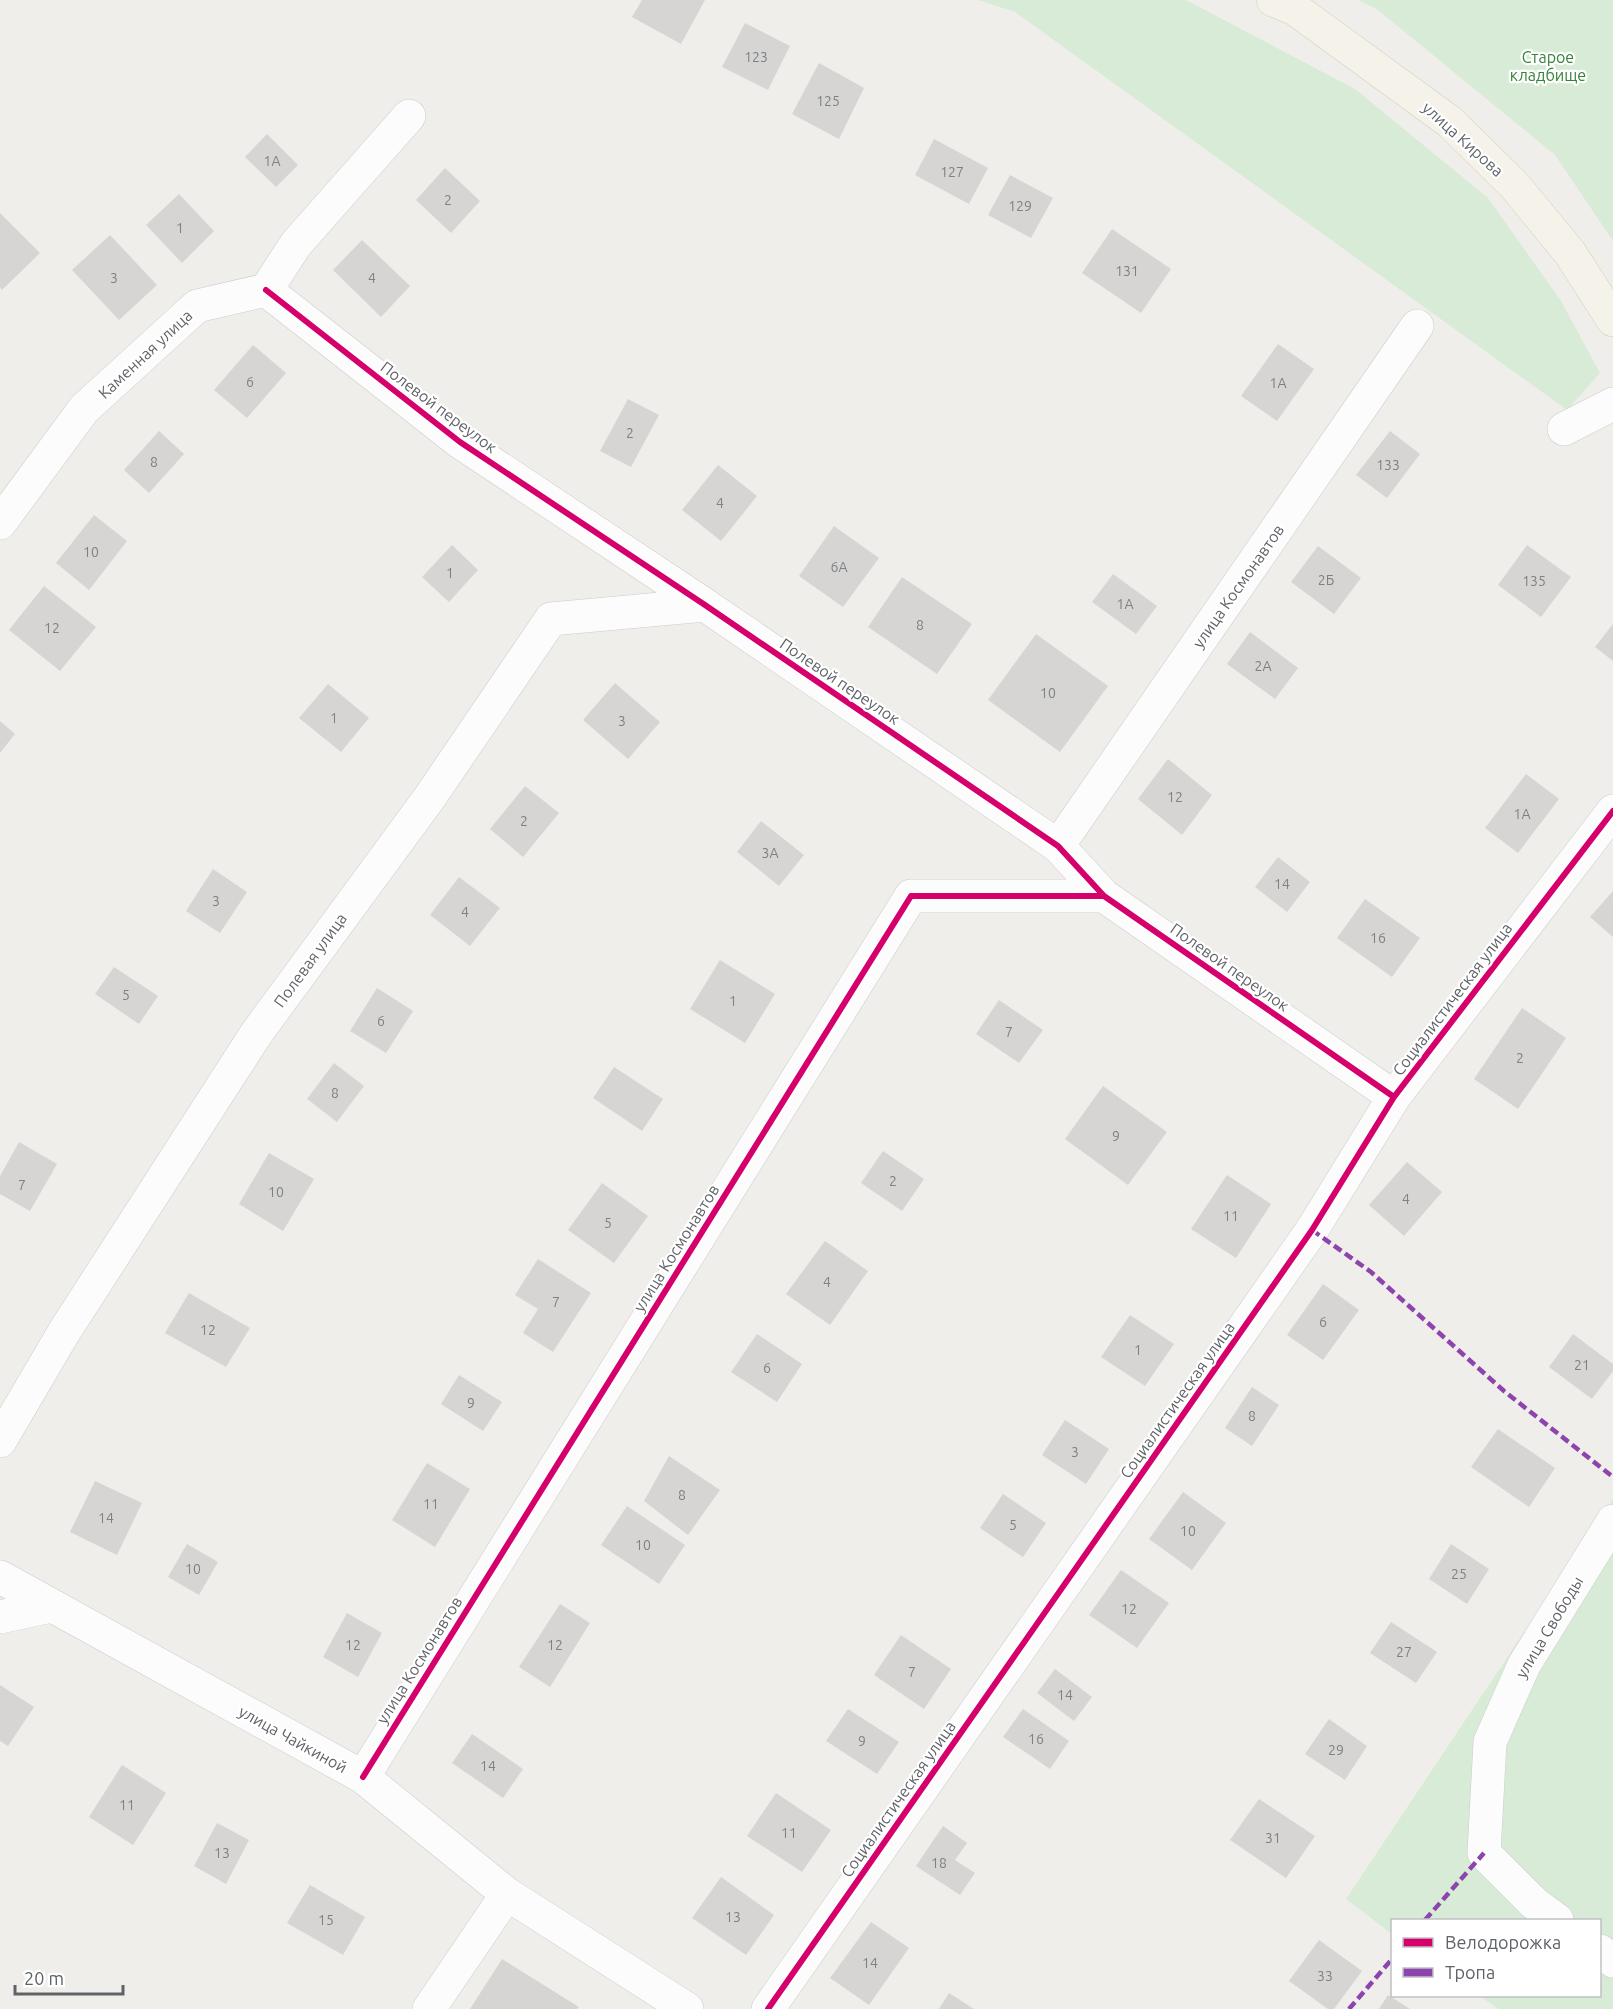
<svg xmlns="http://www.w3.org/2000/svg" width="1613" height="2009" font-family="Ubuntu,sans-serif">
	<style>
		.green { fill: #d8ebd6 }
		.building { fill: #d6d5d3 }
		.lines { fill: none; stroke-linecap: round; stroke-linejoin: round }
		.minor-casing { stroke: #cbcccc; stroke-width: 34 }
		.major-casing { stroke: #d7ceb8; stroke-width: 34 }
		.minor { stroke: #fdfcfc; stroke-width: 33 }
		.major { stroke: #f4f2e9; stroke-width: 33 }
		.quiet { stroke: #8e44ad; stroke-width: 4.5; stroke-dasharray: 9 4.5; stroke-linecap: butt }
		.cycleway-casing { stroke: #fff; stroke-width: 10 }
		.cycleway { stroke: #d6006c; stroke-width: 6 }
		.labels { text-anchor: middle; stroke-width: 4.5; stroke-linejoin: round; paint-order: stroke }
		.number-label { font-size: 14px; fill: #7e8184 }
		.park-label { font-size: 16px; fill: #348238; stroke: #fff }
		.street-label { font-size: 16px; fill: #5f6368; stroke: #fff }
	</style>
	<rect width="100%" height="100%" fill="#efeeea"/>
	<path class="green" d="M978,0h208l169,89 133,109 73,103 39,72 -33,37 -552,-398z
		M1358,0h255v241l-58,-86 -177,-145z
		M1613,1499v510h-114l-20,-13h121v-76h-208v14l-46,-35z"/>
	<path class="building" d="M642,0h63l-24,44 -49,-27z
		M745,23l45,23 -22,44 -46,-23z
		M819,63l45,25 -25,51 -47,-25z
		M267,134l31,31 -22,22 -31,-30z
		M934,139l54,29 -19,36 -54,-29z
		M445,168l35,33 -29,32 -35,-33z
		M1010,175l43,23 -22,40 -43,-23z
		M179,194l35,37 -32,32 -36,-38z
		M0,213l40,40 -38,37 -2,-3z
		M1112,229l59,40 -30,44 -59,-40z
		M110,235l47,50 -38,35 -47,-50z
		M362,240l48,46 -29,31 -48,-47z
		M1278,344l36,25 -37,52 -36,-25z
		M253,345l33,28 -39,45 -33,-28z
		M628,399l31,16 -28,52 -31,-16z
		M159,431l25,23 -35,39 -25,-23z
		M1390,431l30,23 -33,44 -31,-23z
		M718,465l39,31 -36,45 -39,-31z
		M94,515l33,26 -38,49 -33,-27z
		M834,526l45,32 -36,49 -44,-31z
		M452,545l26,25 -29,32 -27,-25z
		M1527,545l44,32 -30,40 -43,-32z
		M1318,546l43,32 -27,36 -43,-32z
		M1113,574l44,32 -21,28 -44,-32z
		M902,577l70,47 -35,50 -69,-47z
		M44,586l52,41 -36,44 -51,-41z
		M1613,624v37l-18,-14z
		M1250,632l48,36 -23,31 -48,-35z
		M1036,634l72,52 -48,66 -72,-52z
		M615,683l45,39 -32,37 -45,-39z
		M328,684l41,34 -28,34 -42,-34z
		M0,721l15,13 -15,19z
		M1168,759l44,36 -30,40 -44,-36z
		M1526,774l33,25 -41,54 -33,-25z
		M525,786l34,27 -36,44 -33,-28z
		M761,821l43,34 -25,31 -42,-34z
		M1278,857l32,25 -23,30 -32,-25z
		M213,869l34,23 -27,41 -34,-22z
		M459,877l41,31 -30,38 -40,-31z
		M1613,891v46l-23,-20z
		M1365,899l55,39 -28,39 -55,-39z
		M720,960l55,34 -30,49 -55,-34z
		M114,967l44,29 -19,28 -44,-30z
		M377,988l36,23 -27,42 -36,-22z
		M999,1000l44,30 -24,33 -43,-29z
		M1522,1008l44,30 -48,71 -44,-30z
		M334,1063l30,23 -27,36 -30,-23z
		M614,1067l49,32 -21,32 -49,-33z
		M1103,1086l64,46 -39,53 -63,-46z
		M19,1142l38,22 -27,47 -30,-17v-18z
		M883,1151l41,28 -22,32 -41,-28z
		M269,1153l45,26 -31,52 -44,-27z
		M1407,1162l35,30 -38,44 -35,-31z
		M1227,1175l44,29 -35,54 -45,-29z
		M602,1183l46,33 -34,47 -46,-33z
		M825,1241l43,30 -38,54 -44,-31z
		M538,1259l53,34 -38,59 -30,-19 15,-24 -23,-14z
		M1323,1284l36,26 -36,50 -36,-25z
		M189,1293l61,35 -24,39 -61,-34z
		M1130,1315l44,29 -29,42 -44,-29z
		M757,1334l45,30 -25,38 -46,-30z
		M1573,1334l40,30v7l-21,28 -43,-32z
		M459,1375l43,27 -19,29 -42,-27z
		M1252,1387l27,18 -27,41 -27,-18z
		M1065,1420l44,29 -23,35 -44,-29z
		M1498,1429l57,39 -26,39 -58,-40z
		M669,1456l51,34 -32,45 -44,-34z
		M427,1463l43,26 -35,58 -43,-27z
		M95,1481l47,22 -25,52 -47,-23z
		M1183,1492l43,31 -34,47 -43,-31z
		M1003,1494l43,29 -23,34 -43,-29z
		M627,1506l58,39 -26,39 -58,-39z
		M187,1544l31,18 -19,33 -31,-18z
		M1451,1544l38,25 -22,35 -38,-25z
		M1121,1570l48,33 -32,45 -48,-33z
		M560,1604l30,19 -40,64 -31,-20z
		M347,1613l35,20 -24,44 -35,-20z
		M1391,1622l46,30 -21,31 -46,-30z
		M901,1635l50,34 -27,40 -50,-34z
		M1055,1669l37,28 -18,24 -37,-28z
		M0,1685l34,22 -26,39 -8,-5z
		M848,1709l51,33 -22,32 -51,-33z
		M1023,1709l46,32 -19,28 -47,-32z
		M1329,1719l38,27 -22,34 -40,-26z
		M472,1734l51,35 -20,29 -51,-35z
		M122,1765l44,28 -33,52 -44,-28z
		M776,1793l55,37 -29,42 -55,-36z
		M1259,1799l56,37 -29,42 -56,-38z
		M217,1823l32,17 -23,44 -32,-18z
		M943,1826l24,17 -12,17 20,13 -15,22 -44,-29z
		M721,1877l53,38 -28,40 -54,-37z
		M310,1885l55,32 -22,38 -56,-32z
		M871,1922l38,26 -40,57 -39,-27z
		M1319,1940l43,31 -28,38h-6l-39,-28z
		M502,1959l77,48 -2,2h-107z
		M949,1993l25,16h-35z
		M1388,1995l22,14h-31z"/>
	<g class="lines">
		<g class="minor-casing">
			<path id="minor" d="M266,290l194,152 245,163 353,241 46,50 290,201
				M1564,429l49,-25
				M0,523l84,-114 113,-103 69,-16 30,-46 113,-128
				M1058,846l359,-520
				M0,1441l64,-109 192,-298 174,-237 121,-178 154,-14
				M0,1577l363,200 144,117 180,115
				M0,1617l51,-11
				M363,1777l548,-881h193
				M1557,1920l-23,-17 -50,-50 6,-111 34,-77 89,-144
				M1600,1951l13,10
				M429,2009l78,-115
				M768,2009l544,-779 82,-133 219,-286"/>
		</g>
		<g class="major-casing">
			<path id="major" d="M1273,0l22,9 155,113 65,64 55,67 43,67"/>
		</g>
		<use href="#minor" class="minor"/>
		<use href="#major" class="major"/>
		<path class="quiet" d="M1312,1230l59,42 133,119 109,86
			M1425,1920l59,-67
			M1349,2009l43,-50"/>
		<g class="cycleway-casing">
			<path id="cycleway" d="M266,290l194,152 245,163 353,241 46,50 290,201
				M363,1777l548,-881h193
				M768,2009l544,-779 82,-133 219,-286"/>
		</g>
		<use href="#cycleway" class="cycleway"/>
	</g>
	<g class="labels">
		<g class="number-label">
			<text x="756" y="62">123</text>
			<text x="828" y="106">125</text>
			<text x="272" y="166">1А</text>
			<text x="952" y="177">127</text>
			<text x="448" y="205">2</text>
			<text x="1020" y="211">129</text>
			<text x="180" y="233">1</text>
			<text x="1127" y="276">131</text>
			<text x="114" y="283">3</text>
			<text x="372" y="283">4</text>
			<text x="250" y="387">6</text>
			<text x="1278" y="388">1А</text>
			<text x="630" y="438">2</text>
			<text x="154" y="467">8</text>
			<text x="1388" y="470">133</text>
			<text x="720" y="508">4</text>
			<text x="91" y="557">10</text>
			<text x="839" y="572">6А</text>
			<text x="450" y="578">1</text>
			<text x="1326" y="585">2Б</text>
			<text x="1534" y="586">135</text>
			<text x="1125" y="609">1А</text>
			<text x="920" y="630">8</text>
			<text x="52" y="633">12</text>
			<text x="1263" y="671">2А</text>
			<text x="1048" y="698">10</text>
			<text x="334" y="723">1</text>
			<text x="622" y="726">3</text>
			<text x="1175" y="802">12</text>
			<text x="1522" y="819">1А</text>
			<text x="524" y="826">2</text>
			<text x="770" y="858">3А</text>
			<text x="1282" y="889">14</text>
			<text x="216" y="906">3</text>
			<text x="465" y="917">4</text>
			<text x="1378" y="943">16</text>
			<text x="126" y="1000">5</text>
			<text x="733" y="1006">1</text>
			<text x="381" y="1026">6</text>
			<text x="1009" y="1037">7</text>
			<text x="1520" y="1063">2</text>
			<text x="335" y="1098">8</text>
			<text x="1116" y="1141">9</text>
			<text x="893" y="1186">2</text>
			<text x="22" y="1190">7</text>
			<text x="276" y="1197">10</text>
			<text x="1406" y="1204">4</text>
			<text x="1231" y="1221">11</text>
			<text x="608" y="1228">5</text>
			<text x="827" y="1287">4</text>
			<text x="556" y="1307">7</text>
			<text x="1323" y="1327">6</text>
			<text x="208" y="1335">12</text>
			<text x="1138" y="1355">1</text>
			<text x="1582" y="1370">21</text>
			<text x="767" y="1373">6</text>
			<text x="471" y="1408">9</text>
			<text x="1252" y="1421">8</text>
			<text x="1075" y="1457">3</text>
			<text x="682" y="1500">8</text>
			<text x="431" y="1509">11</text>
			<text x="106" y="1523">14</text>
			<text x="1013" y="1530">5</text>
			<text x="1188" y="1536">10</text>
			<text x="643" y="1550">10</text>
			<text x="193" y="1574">10</text>
			<text x="1459" y="1579">25</text>
			<text x="1129" y="1614">12</text>
			<text x="353" y="1650">12</text>
			<text x="555" y="1650">12</text>
			<text x="1404" y="1657">27</text>
			<text x="912" y="1677">7</text>
			<text x="1065" y="1700">14</text>
			<text x="1036" y="1744">16</text>
			<text x="862" y="1746">9</text>
			<text x="1336" y="1755">29</text>
			<text x="488" y="1771">14</text>
			<text x="127" y="1810">11</text>
			<text x="789" y="1838">11</text>
			<text x="1273" y="1843">31</text>
			<text x="222" y="1858">13</text>
			<text x="939" y="1868">18</text>
			<text x="733" y="1922">13</text>
			<text x="326" y="1925">15</text>
			<text x="870" y="1968">14</text>
			<text x="1325" y="1981">33</text>
		</g>
		<g class="park-label">
			<text x="1548" y="63">Старое<tspan x="1548" dy="18">кладбище</tspan></text>
		</g>
		<g class="street-label">
			<text transform="translate(1463 139) rotate(42)" y="6">улица Кирова</text>
			<text transform="translate(145 354) rotate(-43)" y="6">Каменная улица</text>
			<text transform="translate(439 407) rotate(37)" y="6">Полевой переулок</text>
			<text transform="translate(1238 586) rotate(-55)" y="6">улица Космонавтов</text>
			<text transform="translate(840 681) rotate(34)" y="6">Полевой переулок</text>
			<text transform="translate(310 960) rotate(-54)" y="6">Полевая улица</text>
			<text transform="translate(1230 967) rotate(35)" y="6">Полевой переулок</text>
			<text transform="translate(1452 999) rotate(-53)" y="6">Социалистическая улица</text>
			<text transform="translate(676 1248) rotate(-58)" y="6">улица Космонавтов</text>
			<text transform="translate(1177 1400) rotate(-55)" y="6">Социалистическая улица</text>
			<text transform="translate(1549 1627) rotate(-59)" y="6">улица Свободы</text>
			<text transform="translate(419 1660) rotate(-58)" y="6">улица Космонавтов</text>
			<text transform="translate(293 1739) rotate(29)" y="6">улица Чайкиной</text>
			<text transform="translate(898 1799) rotate(-55)" y="6">Социалистическая улица</text>
		</g>
	</g>
	<rect x="1391" y="1919" width="210" height="78" fill="#ffffff" stroke="#bfc1c3" stroke-width="1.5"/>
	<rect x="1403" y="1938" width="30" height="9" fill="#d6006c" stroke="#bfc1c3" stroke-width="1.5"/>
	<text x="1445" y="1949" font-size="18" fill="#5f6368">Велодорожка</text>
	<rect x="1403" y="1968" width="30" height="9" fill="#8e44ad" stroke="#bfc1c3" stroke-width="1.5"/>
	<text x="1445" y="1979" font-size="18" fill="#5f6368">Тропа</text>
	<path d="M15 1985v9h108v-9" fill="none" stroke="#5f6368" stroke-width="3"/>
	<text x="24" y="1985" font-size="18" fill="#5f6368" stroke="#ffffff" stroke-width="4.5" paint-order="stroke">20 m</text>
</svg>
